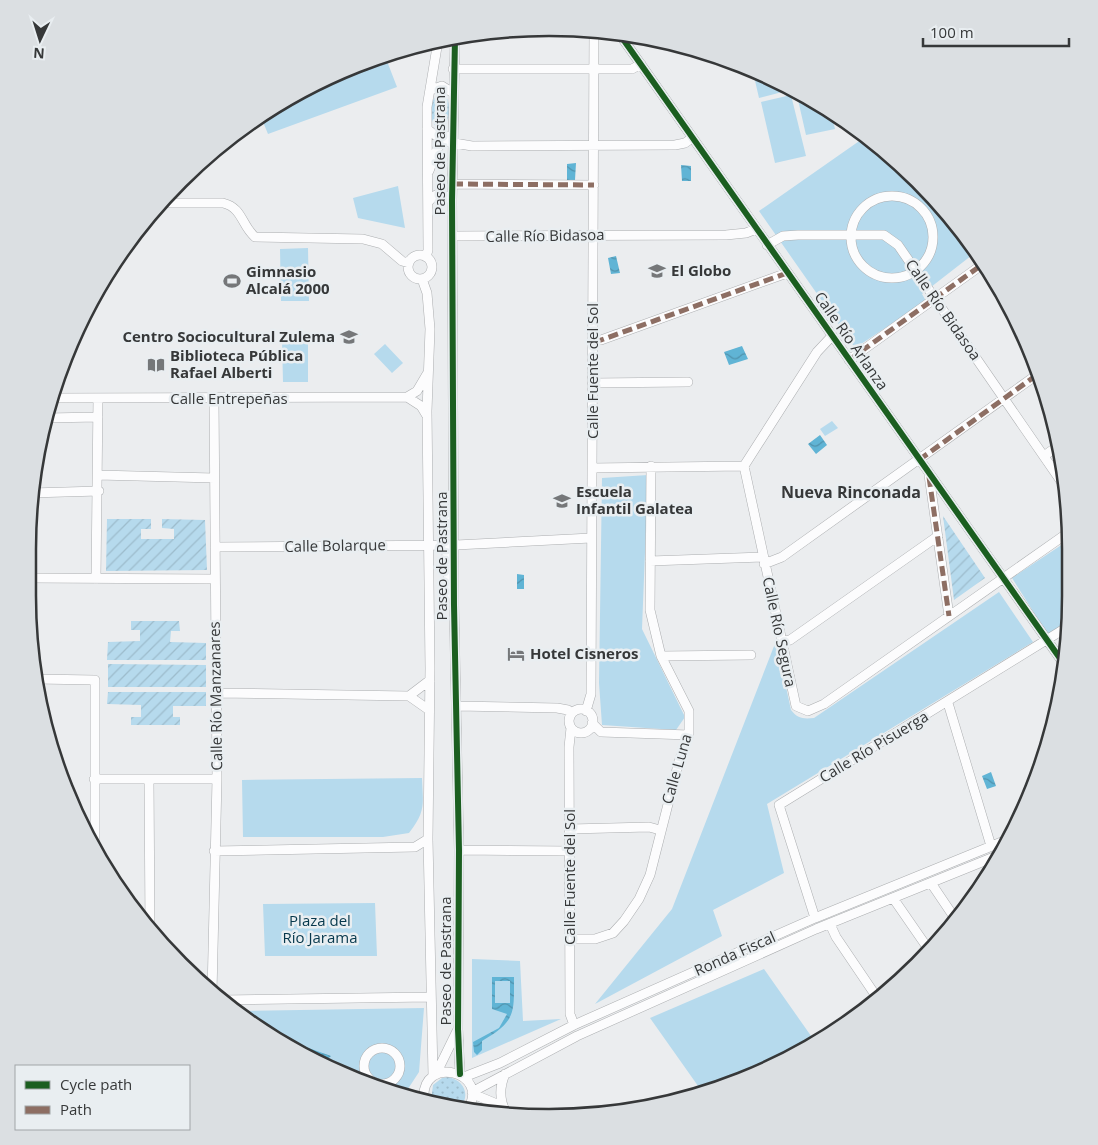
<svg xmlns="http://www.w3.org/2000/svg" width="1098" height="1145" font-family="'Open Sans',sans-serif">
	<style>
		.grass { fill: url(#grass-dots) }
		.park { fill: #b6daed }
		.garden { fill: url(#garden-furrows) }
		.water { fill: url(#water-waves); fill-rule: evenodd }
		.lines { fill: none; stroke-linecap: round; stroke-linejoin: round }
		.street-casing { stroke: #acaeb0; stroke-width: 10 }
		.street { stroke: #fcfcfd; stroke-width: 9 }
		.quiet { stroke: #8d6e63; stroke-width: 5; stroke-dasharray: 10 5; stroke-linecap: butt }
		.cycleway-casing { stroke: #e9eef1; stroke-width: 9 }
		.cycleway { stroke: #1b5e20; stroke-width: 6 }
		.labels { text-anchor: middle; stroke-width: 5; stroke-linejoin: round; paint-order: stroke }
		.street-label { font-size: 15px; fill: #363839; stroke: #e9eef1 }
		.poi-label { font-size: 15px; font-weight: bold; fill: #363839; stroke: #e9eef1; text-anchor: start }
		.park-label { font-size: 15px; fill: #06384c; stroke: #e9eef1 }
		.neighbourhood-label { font-size: 16px; font-weight: bold; fill: #363839; stroke: #e9eef1 }
		.rim { fill: none; stroke: #363839; stroke-width: 2.5 }
	</style>
	<defs>
		<pattern id="grass-dots" width="8" height="8" patternUnits="userSpaceOnUse" patternTransform="scale(1.25)"><rect width="8" height="8" fill="#b6daed"/><path d="M2 2h.1M6 6h.1" fill="none" stroke="#9dbccc" stroke-width="1.8" stroke-linecap="round"/></pattern>
		<pattern id="garden-furrows" width="10" height="10" patternUnits="userSpaceOnUse" patternTransform="scale(1.25)"><rect width="10" height="10" fill="#b6daed"/><path d="M-1 1l2-2M0 10L10 0M9 11l2-2" fill="none" stroke="#9dbccc"/></pattern>
		<pattern id="water-waves" width="16" height="10" patternUnits="userSpaceOnUse" patternTransform="scale(1.25)"><rect width="16" height="10" fill="#60b4d5"/><path d="M0 5q4-4 8 0t8 0" fill="none" stroke="#5093ae"/></pattern>
	</defs>
	<rect width="100%" height="100%" fill="#ebedef"/>
	<path class="grass" d="M440,94l6,2c5,10 4,21 -1,30l-6,3c-11,-6 -12,-30 1,-35z
		M448,1077c16,3 23,18 12,31l-29,-7 2,-16 9,-7z"/>
	<path class="park" d="M385,56l12,31 -129,47 -7,-17 57,-36z
		M753,72l36,16 1,2 -31,8z
		M796,91l13,6 22,16 4,16 -29,6z
		M791,95l15,61 -31,7 -14,-61z
		M865,137c41,29 84,72 111,115l-54,42 4,7 -71,47 -96,-137z
		M398,186l7,42 -47,-10 -5,-20z
		M308,248l1,53h-28l-1,-52z
		M282,340h26v42h-25z
		M385,344l18,19 -11,10 -18,-19z
		M832,421l6,7 -13,8 -5,-7z
		M648,475l-6,154 43,88 -9,13 -74,-5 -3,-42 3,-205z
		M1069,540v79l-21,16 -36,-57z
		M999,592l34,50 -266,162 17,69 -71,37 9,26 -127,68 77,-95 104,-268 15,69c7,9 13,9 23,8z
		M422,778c1,27 4,33 -13,55l-26,4h-140l-1,-57z
		M375,903l2,53h-112l-2,-52z
		M472,959l48,2 3,60 38,-2 -89,39z
		M764,969l52,74 -100,47 -13,3 -53,-75z
		M424,1008l-5,64 -15,23 -23,-5 -93,-43 -51,-36z"/>
	<path class="garden" d="M943,516l42,62 -31,22z
		M107,519h44v10h-10v10h33v-10l-12,-1v-9l43,1 2,50 -101,1z
		M131,621h48l1,10h-9l-1,11 36,1v17h-99l1,-18 32,-1v-11h-9z
		M108,664l98,1v22h-98z
		M108,692h98v14h-33v11h7v8h-49v-8h10v-12l-34,-1z"/>
	<path class="water" d="M576,163l-1,17h-8v-16z
		M681,165l10,1v15h-9z
		M616,256l4,17 -9,1 -3,-16z
		M742,346l6,13 -19,6 -5,-13z
		M820,435l7,10 -11,9 -8,-10z
		M517,574l7,1v14h-7z
		M991,772l5,14 -9,3 -5,-13z
		M492,977h22c0,37 2,44 -32,64v9l-5,5 -3,-3 -1,-10 26,-14 8,-14 -15,-5zM495,981h15v22h-15z
		M300,1045l31,11 -8,7 -3,-1 -23,-10z"/>
	<g class="lines">
		<g class="street-casing">
			<path id="street" d="M618,32l446,632
				M455,38l-3,162 2,405 5,245 -1,179 2,45
				M453,69h179l9,-5
				M431,90l11,-4 11,7
				M427,129l16,12 29,5 203,-1 10,-2 7,-5
				M429,171l8,-22 10,-13
				M453,184l141,1
				M851 237a41 41 0 1 1 82 0a41 41 0 1 1-82 0Z
				M429,201l5,-5 6,-3 12,7
				M159,203h64c20,5 18,22 32,34l108,2 19,5 20,17 7,2
				M453,236l273,-1 20,-2 10,-4
				M767,245l16,-9 15,-1h86l14,10 167,242
				M408 267a12 12 0 1 1 24 0a12 12 0 1 1-24 0Z
				M426,257l2,-7 -1,-143 11,-66
				M422,279l5,14 3,36 -3,82 3,257 -2,171 5,237
				M832,336l-15,16 -73,114 52,240 12,5 16,-7 245,-172
				M594,340h7l186,-67
				M849,360l134,-96
				M593,383l95,-1
				M407,397l14,9 6,10
				M51,398l356,-1 10,-6 10,-17
				M47,418l51,-1
				M1044,456l14,-10
				M592,468l152,-2
				M98,475l116,3
				M929,475l20,141
				M31,493l68,-2
				M215,547l241,-2 135,-7
				M650,561l113,-4
				M764,564l18,-7 256,-183
				M28,578l187,1
				M96,579l2,-181
				M452,595c-7,-25 -7,-56 0,-81
				M781,642l9,-2 148,-104
				M661,656l90,-1
				M36,679l59,1v164
				M216,693l193,3 21,-16
				M409,696l20,14
				M948,703l43,143
				M457,706l100,2 11,2 4,3
				M569 721a12 12 0 1 1 24 0a12 12 0 1 1-24 0Z
				M586,711l5,-17 3,-663
				M592,723l9,9 88,3
				M571,728l-2,19 1,267 4,11
				M94,779h123
				M149,779l1,150
				M570,829l79,-2 11,3
				M459,850l111,1
				M214,851l201,-4 13,-8
				M931,883l25,37
				M893,898l36,52
				M815,918l-36,-113 290,-179
				M830,924l6,13 42,62
				M571,939h24l18,-6 11,-12 15,-22 11,-24 29,-114 10,-26v-24l-28,-55 -11,-46 1,-144
				M212,993l5,-214 -3,-380
				M222,1000l208,-3
				M364 1066a18 18 0 1 1 36 0a18 18 0 1 1-36 0Z
				M436,1074l21,-43
				M505,1074c-6,14 -6,27 2,40
				M464,1077l36,-14 74,-38 241,-107 194,-79
				M472,1092l105,-56 239,-107 183,-74
				M473,1094l24,10
				M424,1100c-4,-47 69,-28 43,10
				M469,1110l33,-5"/>
		</g>
		<use href="#street" class="street"/>
		<path class="quiet" d="M453,184l141,1
			M594,340h7l186,-67
			M849,360l134,-96
			M919,460l119,-86
			M929,477l20,139"/>
		<g class="cycleway-casing">
			<path id="cycleway" d="M618,32l446,632
				M455,38l-3,162 2,405 5,245 -1,179 2,45"/>
		</g>
		<use href="#cycleway" class="cycleway"/>
	</g>
	<defs>
		<g id="school-bare" transform="scale(1.35)"><path d="M0-5L7-2L0 1L-7-2ZM-4 1L0 2.5L4 1V4Q0 6-4 4Z" fill="#757779" stroke="#e9eef1" stroke-width="2.5" paint-order="stroke"/></g>
		<g id="stadium-bare" transform="scale(1.35)"><path d="M0-5a6.5 5 0 1 0 0 10a6.5 5 0 1 0 0-10ZM-3.5-1.8h7v3.6h-7Z" fill="#757779" stroke="#e9eef1" stroke-width="2.5" paint-order="stroke"/></g>
		<g id="library-bare" transform="scale(1.35)"><path d="M-6-4Q-3-5.5-.7-3.5V5Q-3 3-6 4ZM6-4Q3-5.5 .7-3.5V5Q3 3 6 4Z" fill="#757779" stroke="#e9eef1" stroke-width="2.5" paint-order="stroke"/></g>
		<g id="hotel-bare" transform="scale(1.35)"><path d="M-6-4.5h1.5V1H6V5H4.5V3h-9V5H-6ZM-4 0a1.8 1.8 0 1 1 3.6 0ZM.5 0V-2.5h3Q6-2.5 6 0Z" fill="#757779" stroke="#e9eef1" stroke-width="2.5" paint-order="stroke"/></g>
	</defs>
	<g fill-rule="evenodd">
		<use href="#school-bare" x="657" y="271"/>
		<use href="#stadium-bare" x="232" y="281"/>
		<use href="#school-bare" x="349" y="337"/>
		<use href="#library-bare" x="156" y="365"/>
		<use href="#school-bare" x="562" y="501"/>
		<use href="#hotel-bare" x="516" y="654"/>
	</g>
	<g class="labels">
		<g class="street-label">
			<text transform="translate(440 151) rotate(-90)" y="5">Paseo de Pastrana</text>
			<text transform="translate(545 236) rotate(-1)" y="5">Calle Río Bidasoa</text>
			<text transform="translate(943 310) rotate(55)" y="5">Calle Río Bidasoa</text>
			<text transform="translate(851 341) rotate(55)" y="5">Calle Río Arlanza</text>
			<text transform="translate(593 371) rotate(-90)" y="5">Calle Fuente del Sol</text>
			<text x="229" y="404">Calle Entrepeñas</text>
			<text transform="translate(335 546) rotate(-1)" y="5">Calle Bolarque</text>
			<text transform="translate(442 556) rotate(-90)" y="5">Paseo de Pastrana</text>
			<text transform="translate(779 632) rotate(78)" y="5">Calle Río Segura</text>
			<text transform="translate(216 696) rotate(-91)" y="5">Calle Río Manzanares</text>
			<text transform="translate(874 747) rotate(-31)" y="5">Calle Río Pisuerga</text>
			<text transform="translate(677 769) rotate(-74)" y="5">Calle Luna</text>
			<text transform="translate(570 877) rotate(-90)" y="5">Calle Fuente del Sol</text>
			<text transform="translate(735 954) rotate(-24)" y="5">Ronda Fiscal</text>
			<text transform="translate(446 961) rotate(-90)" y="5">Paseo de Pastrana</text>
		</g>
		<g class="poi-label">
			<text x="671" y="276">El Globo</text>
			<text x="246" y="277">Gimnasio<tspan x="246" dy="17">Alcalá 2000</tspan></text>
			<text x="335" y="342" text-anchor="end">Centro Sociocultural Zulema</text>
			<text x="170" y="361">Biblioteca Pública<tspan x="170" dy="17">Rafael Alberti</tspan></text>
			<text x="576" y="497">Escuela<tspan x="576" dy="17">Infantil Galatea</tspan></text>
			<text x="530" y="659">Hotel Cisneros</text>
		</g>
		<g class="park-label">
			<text x="320" y="926">Plaza del<tspan x="320" dy="17">Río Jarama</tspan></text>
		</g>
		<g class="neighbourhood-label">
			<text x="851" y="498">Nueva Rinconada</text>
		</g>
	</g>
	<path d="M0 0H1098V1145H0ZM549 36H549A513 513 0 0 1 1062 549V596A513 513 0 0 1 549 1109H549A513 513 0 0 1 36 596V549A513 513 0 0 1 549 36Z" fill="#dbdfe2" fill-rule="evenodd"/>
	<path class="rim" d="M549 36H549A513 513 0 0 1 1062 549V596A513 513 0 0 1 549 1109H549A513 513 0 0 1 36 596V549A513 513 0 0 1 549 36Z"/>
	<rect x="15" y="1065" width="175" height="65" fill="#e9eef1" stroke="#a1a5a7"/>
	<rect x="25" y="1081" width="25" height="8" fill="#1b5e20" stroke="#a1a5a7"/>
	<text x="60" y="1090" font-size="15" fill="#363839">Cycle path</text>
	<rect x="25" y="1106" width="25" height="8" fill="#8d6e63" stroke="#a1a5a7"/>
	<text x="60" y="1115" font-size="15" fill="#363839">Path</text>
	<g transform="translate(40 40) rotate(184)" stroke="#e9eef1" stroke-width="4" paint-order="stroke">
	<path d="M0-4L9 19L0 12L-9 19Z" fill="#363839"/>
	<text y="-8" font-size="14" font-weight="bold" text-anchor="middle" fill="#363839">N</text>
	</g>
	<path d="M923 38v8h146v-8" fill="none" stroke="#363839" stroke-width="2.5"/>
	<text x="930" y="38" font-size="15" fill="#363839" stroke="#e9eef1" stroke-width="4" paint-order="stroke">100 m</text>
</svg>
